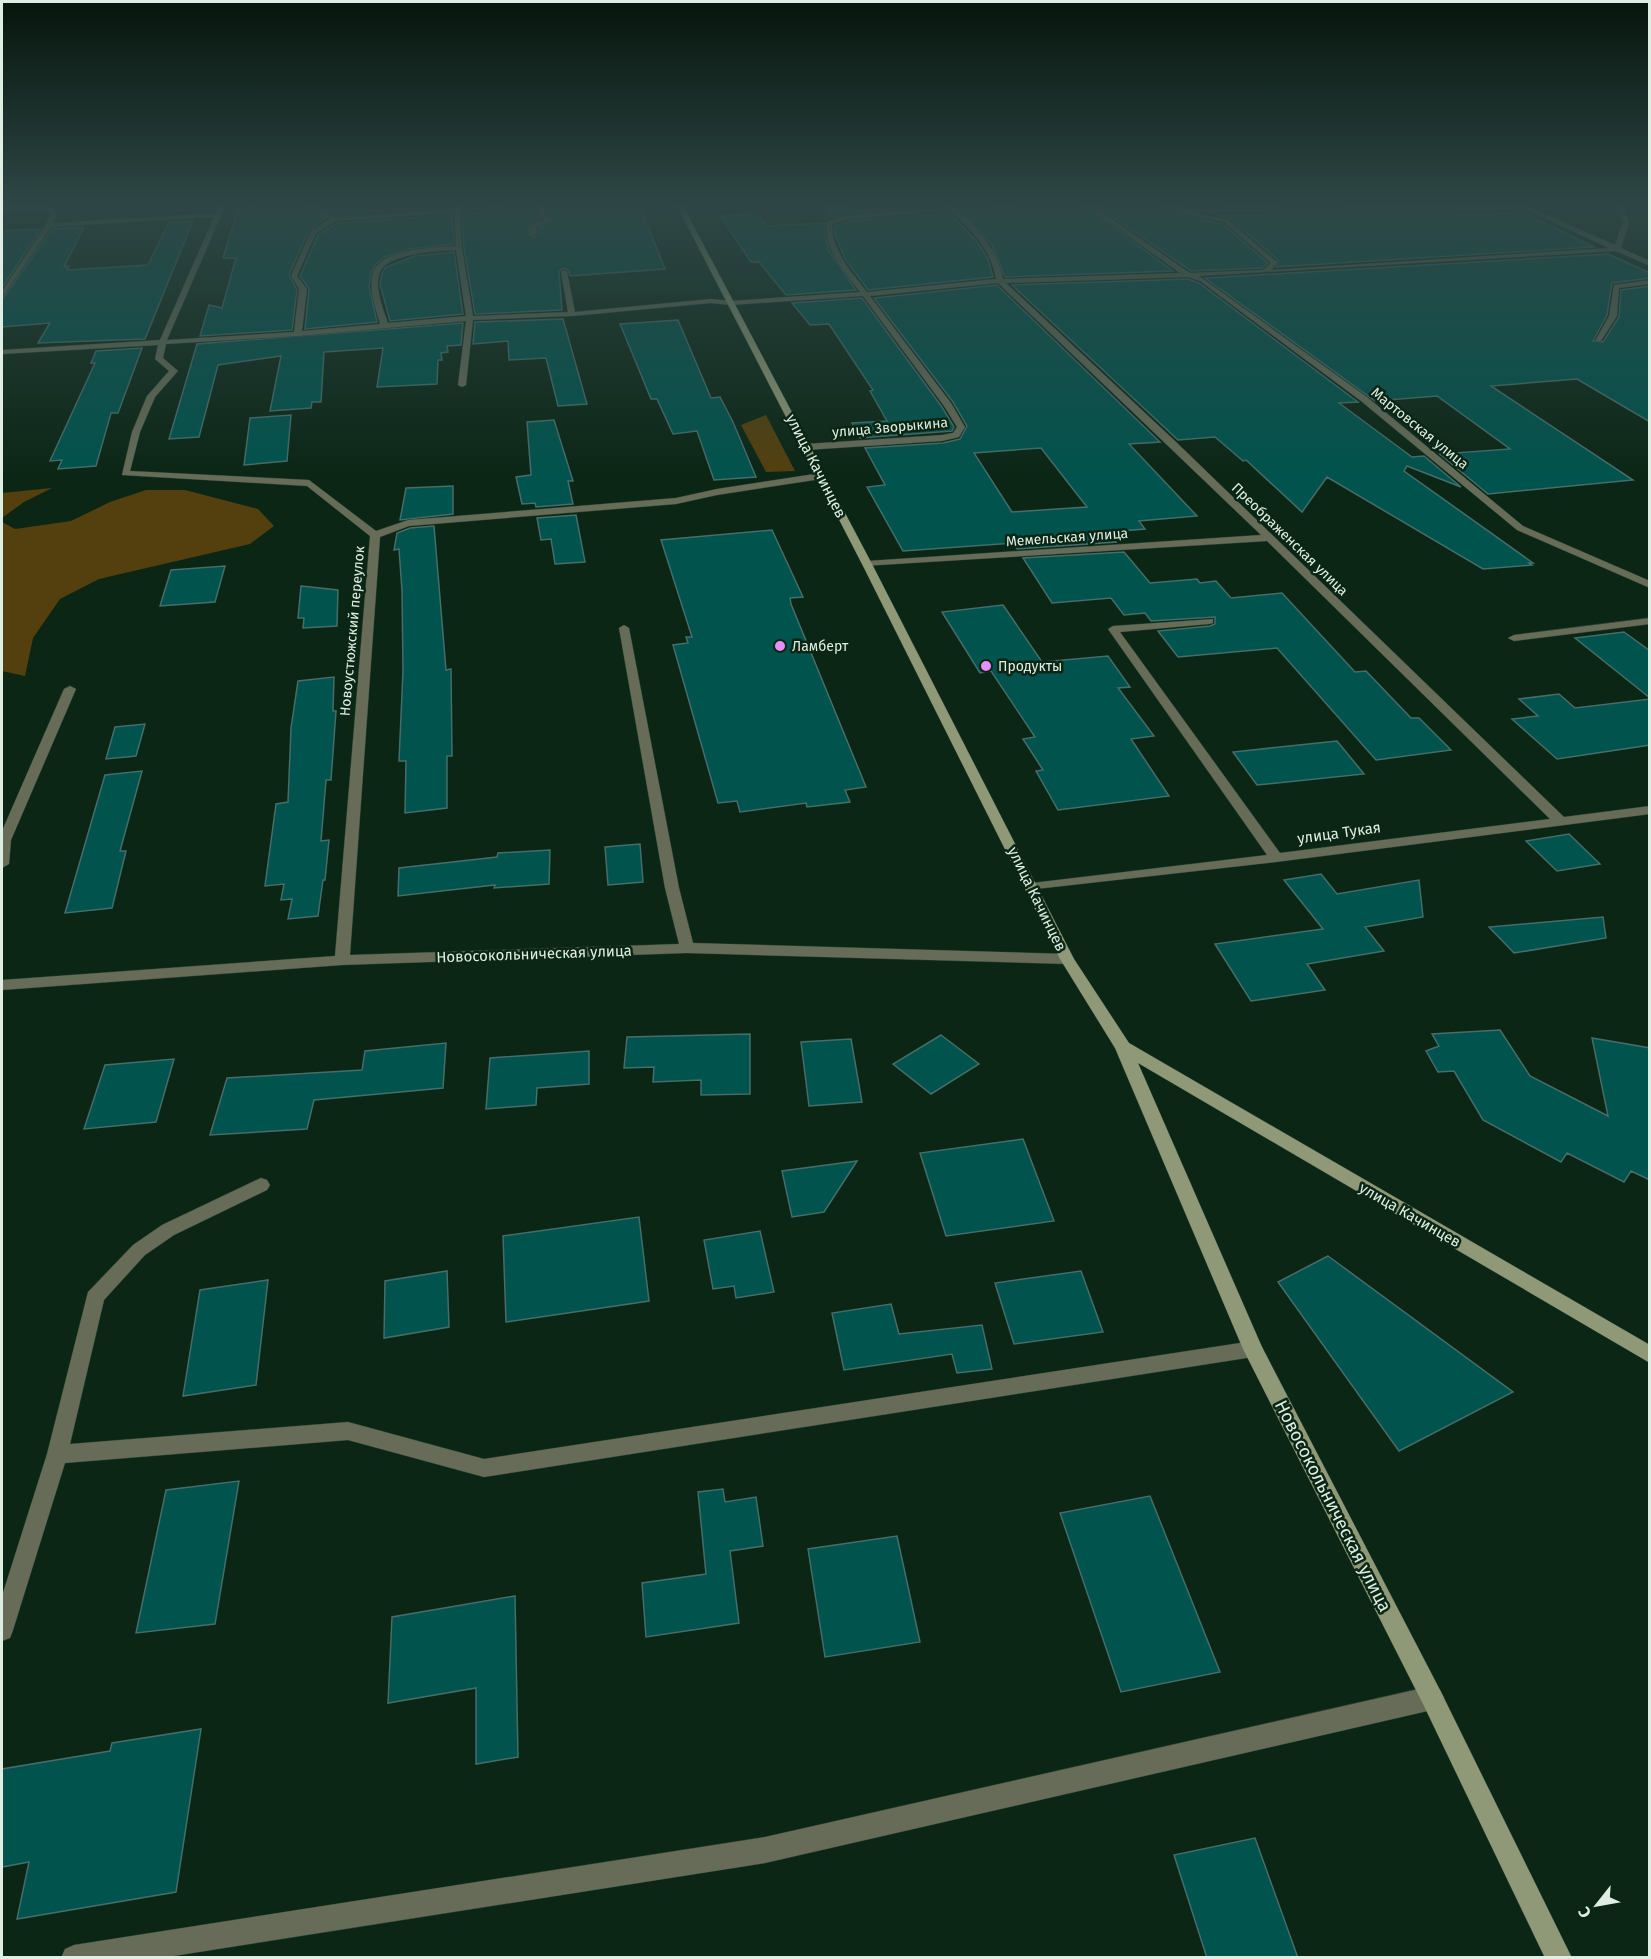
<svg xmlns="http://www.w3.org/2000/svg" width="1651" height="1959" font-family="'Fira Sans',sans-serif">
	<style>
		.forest { fill: #53400e }
		.building { fill: #01534d; stroke: #456d69; stroke-width: 1.5; fill-rule: evenodd }
		.lines { fill: none; stroke-linecap: round; stroke-linejoin: round }
		.minor-casing { stroke: #294232; stroke-width: 1 }
		.secondary-casing { stroke: #294232; stroke-width: 1 }
		.minor { fill: #666c58; fill-rule: evenodd }
		.secondary { fill: #8f9877; fill-rule: evenodd }
		.poi-dot { fill: #e88eff; stroke: #0b2615; stroke-width: 2 }
		.labels { text-anchor: middle; stroke-width: 5; stroke-linejoin: round; paint-order: stroke }
		.far-street-label { font-size: 14px; fill: #deeee2; stroke: #0b2615 }
		.far-poi-label { font-size: 14px; fill: #deeee2; stroke: #0b2615; text-anchor: start }
		.street-label { font-size: 15px; fill: #deeee2; stroke: #0b2615 }
		.near-street-label { font-size: 18px; fill: #deeee2; stroke: #0b2615 }
	</style>
	<rect width="100%" height="100%" fill="#0b2615"/>
	<path class="forest" d="M766,415l29,56 -29,1 -25,-47z
		M52,488l-28,14 -22,16v-25z
		M146,490h39l73,19 16,17 -24,18 -151,35 -39,20 -27,39 -8,38 -23,-5v-149l13,7 56,-8 39,-19z"/>
	<path class="building" d="M239,204h73l-1,9 14,6 -16,11 -20,45 8,15 -5,40 -92,6 9,-31 13,3 14,-50h-13z
		M322,204h123v3l-109,8 -15,-6z
		M558,204h81l26,65 -95,7 -2,-6 -5,-2 -4,4 3,38 -87,4 -11,-66 -2,-34 73,-5 6,10 -11,4 -2,11 6,4 4,-4v-5l15,-7 -7,-13 13,-1z
		M875,204h48l4,3 -80,6 -14,5 -10,-11z
		M1041,204h40l92,67 -168,6 -13,-32 -34,-36z
		M1094,204h68l16,10 45,10 45,39 -6,5 -71,3z
		M1176,204h216l-207,4z
		M1455,212l5,3 62,-3 72,35 -318,20 2,-7 -49,-42 -13,-3z
		M755,213l12,13 58,-3 -1,9 5,19 27,39 -70,5 -27,-33h-8l-31,-46z
		M950,213l28,30 10,16 5,18 -125,13 -23,-31 -10,-25 -1,-8 14,-5z
		M452,215l2,29 -45,5 -24,8 -9,7 -5,9 -2,13 8,36 -72,7 4,-40 -9,-13 18,-41 19,-12z
		M193,221l-48,118 -107,4 12,-20 -48,4v-27l50,-71 32,-2 -20,40 5,-1 -2,4 81,-5 21,-43z
		M41,229l-39,59v-57z
		M454,252l9,62 -73,7 -10,-37 2,-11 4,-6 29,-11z
		M1608,254l42,19v5l-38,5 -5,32 -14,26 10,1 16,-25 2,-27 29,-4v136l-73,-43 -86,7 142,94 -145,14 -48,-40 70,-5 -73,-53 -62,5 -170,-123z
		M1188,279l11,4 159,119 -19,1 73,54 12,-1 37,31 -54,-21 -3,5 129,92h-4l3,2 -49,4 -156,-92 -25,35 -56,-52 -3,1 -28,-24 -37,3 -166,-155z
		M997,285l163,157 -31,2 68,72 -58,5 6,8 -37,3 8,10 -99,7 -3,-6 -111,8 -36,-64 18,-2 -20,-37 78,-5 17,-4 7,-13 -14,-24 -79,-104zM1041,448l46,59 -75,5 -38,-59z
		M862,298l80,109 12,20 -2,4 -92,7 -8,-15 35,-2 -17,-30 3,-1 -44,-66 -19,1 -18,-22z
		M563,319l24,85 -29,2 -12,-48 -37,2 -1,-19 -35,3 2,-22z
		M678,320l33,78 9,-1 13,25 23,55 -42,3 -17,-49 -24,3 -16,-35h-6l-31,-75z
		M463,323l-2,22 -14,1 1,6 -7,1 1,7h-4l-1,24 -60,3 6,-39 -59,4 -3,50h-9l-1,6 -41,3 11,-55 -63,9 -19,72 -30,2 28,-95z
		M142,348l-24,65h-7l-15,53 -38,3 4,-9 -12,1 45,-98h-4l5,-12z
		M291,415l-4,46 -43,4 6,-47z
		M554,420l19,61h-5l5,23 -37,3 -1,-4 -13,1 -6,-27 15,-2 -4,-53z
		M453,486v28l-53,6 6,-32z
		M576,515l9,47 -30,2 -4,-25 -10,1 -4,-22z
		M434,526l12,144 5,-1 1,87h-5v52l-42,5 1,-52h-7l4,-90 -1,-80 -3,-42 -5,1 3,-17 13,-5z
		M772,530l31,67 -13,1 1,6 75,183 -21,3 5,12 -43,5 -1,-4 -66,9 -3,-11 -19,2 -45,-158 15,-2 -2,-6h6l-31,-97z
		M1124,552l26,31 47,-4 3,4 16,-2 15,17 51,-5 73,79 11,-1 45,47h8l32,32 -75,10 -99,-112 -99,9 -20,-26 52,-5 5,-2v-7l-64,4 -6,-8 -21,2 -13,-17 -59,5 -29,-45z
		M225,566l-10,36 -55,4 11,-36z
		M301,586l37,4 -1,36 -34,2 1,-10h-6z
		M1003,605l39,57 66,-6 22,31 -12,1 36,48 -23,3 38,57 -111,14 -22,-39 7,-1 -20,-31 12,-2 -44,-66 -11,2 -38,-61z
		M1624,632l26,19v47l-75,-60z
		M334,677l-1,34h3l-5,69h-5l-5,61 8,-1 -4,40h-2l-5,36 -30,3 4,-20 -11,1 3,-16 -19,2 11,-82 12,-2 3,-74 7,-47z
		M1559,694l16,14 75,-9v46l-93,14 -45,-40 26,-3 -19,-17z
		M145,724l-9,32 -30,3 9,-32z
		M1337,741l27,33 -107,11 -24,-33z
		M142,771l-22,80h6l-14,57 -47,5 40,-138z
		M1569,834l31,30 -43,7 -31,-30z
		M640,844l3,38 -35,3 -3,-38z
		M550,850l-1,34 -55,4 1,-3 -97,11 1,-28 98,-11 1,-4z
		M1321,874l16,20 82,-14 4,37 -58,10 19,24 -77,13 18,26 -74,11 -36,-57 108,-15 -39,-49z
		M1603,917l3,21 -92,15 -25,-26z
		M1500,1030l30,46 78,40 -16,-78 58,10v132l-19,-9 -7,11 -57,-29 -6,9 -78,-42 -29,-49 -16,1 -12,-21 13,-5 -7,-12z
		M750,1034v60l-49,1v-15l-48,2 1,-15 -30,1 3,-31z
		M941,1035l38,29 -48,30 -38,-30z
		M851,1039l11,63 -53,4 -8,-64z
		M446,1043l-3,45 -129,12 -7,29 -97,6 17,-57 135,-8 3,-19z
		M589,1051v33l-52,4 -1,17 -50,4 4,-51z
		M174,1059l-18,63 -72,7 21,-64z
		M1023,1139l31,82 -108,15 -26,-83z
		M857,1161l-33,51 -32,5 -10,-46z
		M639,1217l10,84 -143,21 -3,-86z
		M760,1231l14,61 -38,6 -2,-12 -21,3 -9,-49z
		M1328,1256l185,136 -114,59 -121,-169z
		M447,1271l2,56 -65,11 1,-57z
		M1081,1271l22,61 -89,12 -19,-61z
		M268,1280l-12,105 -73,11 17,-106z
		M891,1304l8,30 83,-9 10,44 -35,4 -5,-19 -108,16 -12,-57z
		M239,1481l-24,143 -79,9 30,-143z
		M723,1489l2,13 31,-5 7,49 -33,5 9,72 -93,14 -4,-54 64,-9 -8,-82z
		M1150,1496l70,176 -99,20 -61,-179z
		M897,1536l23,106 -95,15 -17,-108z
		M515,1596l3,161 -42,7v-76l-88,15 4,-86z
		M201,1729l-25,163 -159,27 12,-57 -27,5v-98l108,-18 2,-8z
		M1255,1838l43,120h-91l-33,-103z"/>
	<g class="lines">
		<g class="minor-casing">
			<path id="minor" d="M220,204h6l-59,136 127,-8 5,-43 -8,-13 20,-45 19,-12 -17,-7 1,-8h6l-2,6 18,7 118,-8v-5h6v5l62,-5 -62,8 2,36 11,68 95,-4 -7,-40 3,-2 3,2 8,40 136,-13 20,2 129,-9c-15,-20 -38,-44 -33,-70l20,-7 100,-7 -3,-4h6c24,22 47,42 53,75l177,-6 -97,-69h7l100,69 73,-3 8,-7 -47,-41 -46,-10 -14,-8h7l14,6 338,-6 92,41 8,-23 -6,-18h6l6,18 -8,26 29,13v5l-34,-15 -417,25 168,121 156,129 127,55v7l-133,-58 -156,-129 -161,-120 -12,-4 -182,6 168,157 390,377 86,-11v8l-374,48 -249,28 -2,-3 2,-3 5,-1 235,-28 -159,-226 5,-3 100,-7v4l-4,1 -89,8 160,221 270,-34 -283,-278 -404,25v-4l4,-1 394,-26 -263,-252 -128,13 81,107 14,24 -6,10 -17,4 -136,9 -4,-3 4,-3 136,-9 11,-2 4,-6 -13,-21 -81,-110 -132,9 -20,-2 -139,13 -99,4 -7,65 -4,2 -4,-2 8,-64 -168,15 -132,8 -3,14 15,13 -23,26 -15,35 -10,39 179,9 67,51 32,-11 268,-22 41,-9 104,-16 5,3 -5,3 -104,16 -41,9 -267,22 -29,11 -30,418 329,-11 -14,-56 -46,-260 5,-3 5,3 50,260 14,55 374,11 7,5 -7,5 -380,-11 -345,12 -340,25v-10l333,-24 35,-420 -63,-50 -185,-11 10,-43 15,-36 22,-25 -14,-12 3,-14 -156,9v-4l158,-10 54,-123 -163,10 -49,71v-7l44,-66 4,-10 -2,-4 -8,-2 -38,1v-4l38,-1 13,4 3,6 -3,8 163,-10zM1525,209l84,39 -337,22 5,-8 -49,-42 -32,-7zM951,211c21,20 40,38 45,68l-129,13c-16,-21 -35,-40 -35,-68l16,-5zM454,213l2,33c-21,1 -76,3 -83,27 -5,16 3,36 7,51l-78,7 5,-42 -10,-13 19,-43 20,-12zM456,250l10,66 -78,7c-5,-14 -14,-36 -8,-51 8,-19 58,-21 76,-22z
				M535,204h6l10,17 -15,6v7l-3,2 -3,-2 1,-9 13,-5z
				M1650,280v4l-31,4 -2,28 -16,25h-6l14,-25 5,-31z
				M1650,618v6l-136,17 -6,-3 6,-3z
				M70,686l6,3 -65,151 -2,24 -7,4v-37l62,-142z
				M261,1178l6,2 3,5 -3,5 -93,45 -29,20 -41,45 -34,144 278,-22 136,37 769,-118 7,2 3,6 -3,6 -7,2 -769,120 -136,-37 -283,23 -52,167 -3,8 -8,3v-45l45,-142 41,-162 45,-47 29,-20z
				M1432,1686l8,4 4,8 -4,8 -8,4 -667,153 -604,95h-100l4,-9 9,-4 691,-108z"/>
		</g>
		<g class="secondary-casing">
			<path id="secondary" d="M676,204h6l190,360 202,395 55,84 521,302v18l-512,-300 124,284 178,343 132,268h-27l-121,-252 -181,-357 -128,-301 -55,-89 -198,-395z"/>
		</g>
		<use href="#minor" class="minor"/>
		<use href="#secondary" class="secondary"/>
	</g>
	<linearGradient id="sky" x2="0" y2="1"><stop stop-color="#06150c"/><stop offset="0.43" stop-color="#2e4746"/><stop offset="1" stop-color="#2e4746" stop-opacity="0"/></linearGradient>
	<rect width="1651" height="478" fill="url(#sky)"/>
	<g class="poi-dot">
		<circle cx="780" cy="646" r="6"/>
		<circle cx="986" cy="666" r="6"/>
	</g>
	<g class="labels">
		<g class="far-street-label">
			<text transform="translate(890 427) rotate(-5)" y="5">улица Зворыкина</text>
			<text transform="translate(1420 428) rotate(39)" y="5">Мартовская улица</text>
			<text transform="translate(1067 537) rotate(-4)" y="5">Мемельская улица</text>
			<text transform="translate(1290 539) rotate(44)" y="5">Преображенская улица</text>
			<text transform="translate(352 631) rotate(-85)" y="5">Новоустюжский переулок</text>
		</g>
		<g class="far-poi-label">
			<text x="792" y="651">Ламберт</text>
			<text x="998" y="671">Продукты</text>
		</g>
		<g class="street-label">
			<text transform="translate(816 466) rotate(63)" y="5">улица Качинцев</text>
			<text transform="translate(1339 833) rotate(-8)" y="5">улица Тукая</text>
			<text transform="translate(1037 899) rotate(64)" y="5">улица Качинцев</text>
			<text transform="translate(534 954) rotate(-2)" y="5">Новосокольническая улица</text>
			<text transform="translate(1410 1215) rotate(30)" y="5">улица Качинцев</text>
		</g>
		<g class="near-street-label">
			<text transform="translate(1333 1506) rotate(63)" y="6">Новосокольническая улица</text>
		</g>
	</g>
	<rect width="1651" height="1959" fill="none" stroke="#deeee2" stroke-width="6"/>
	<g transform="translate(1597 1905) rotate(239)" stroke="#0b2615" stroke-width="4.5" paint-order="stroke">
	<path d="M0-4.5L10 22L0 15L-10 22Z" fill="#deeee2"/>
	<text y="-9" font-size="16" font-weight="bold" text-anchor="middle" fill="#deeee2">С</text>
	</g>
</svg>
